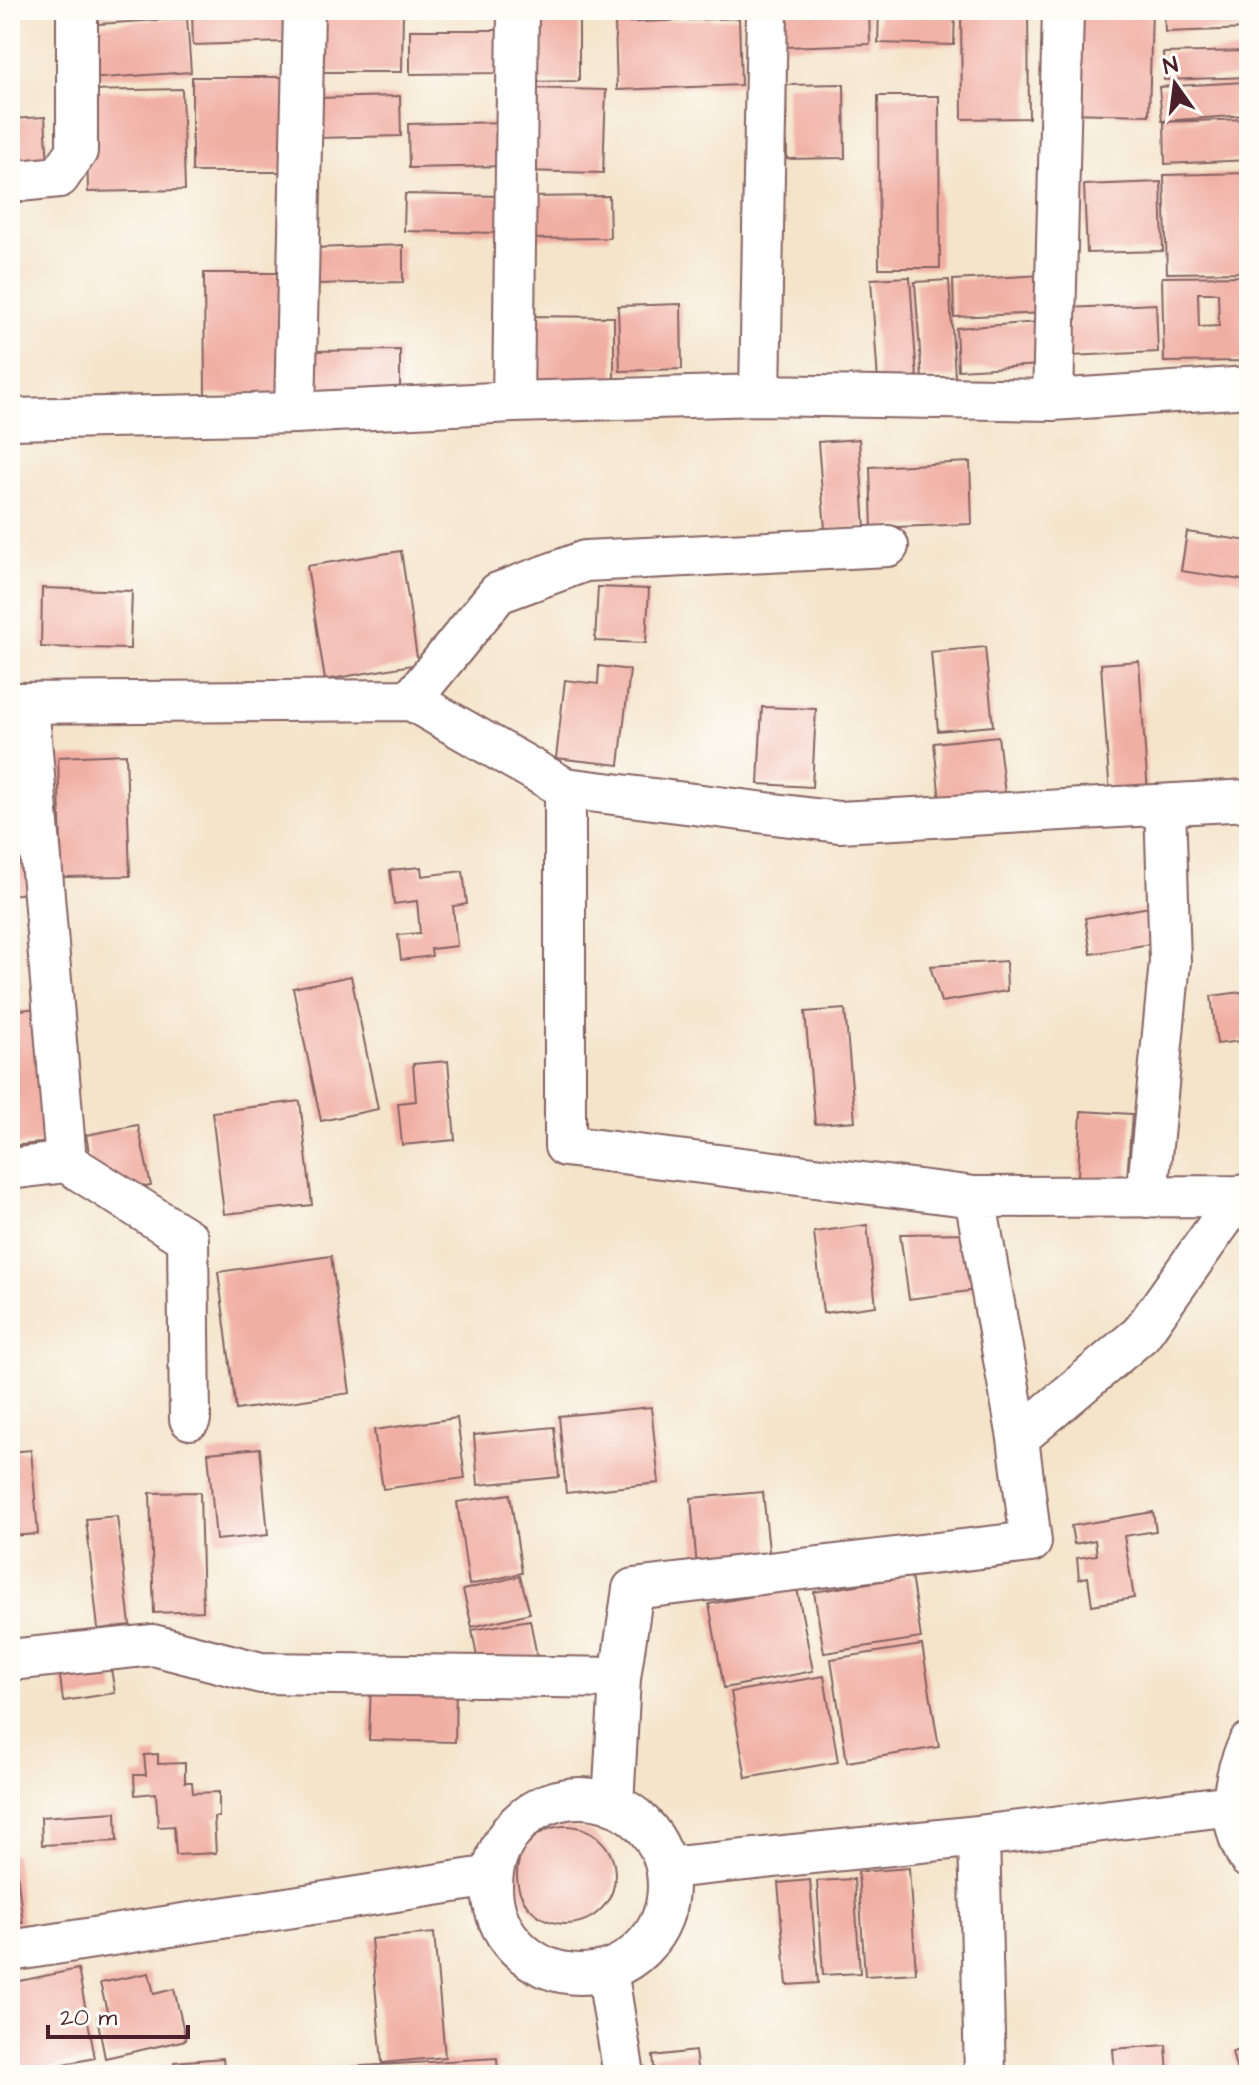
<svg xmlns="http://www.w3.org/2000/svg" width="1259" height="2085" font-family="'Architects Daughter',sans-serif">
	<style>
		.building { fill: #f1aea3; fill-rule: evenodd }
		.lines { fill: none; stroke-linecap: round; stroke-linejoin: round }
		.street-casing { stroke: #866463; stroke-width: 44 }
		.street { stroke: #fff; stroke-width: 40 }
	</style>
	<rect width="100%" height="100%" fill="#fdfcf7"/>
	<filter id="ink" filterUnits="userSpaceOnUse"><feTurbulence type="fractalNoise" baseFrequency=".0125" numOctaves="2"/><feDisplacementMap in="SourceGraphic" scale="16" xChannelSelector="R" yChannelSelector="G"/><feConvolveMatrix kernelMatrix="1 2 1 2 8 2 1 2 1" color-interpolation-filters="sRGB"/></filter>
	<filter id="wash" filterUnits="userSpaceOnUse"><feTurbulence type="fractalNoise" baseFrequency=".006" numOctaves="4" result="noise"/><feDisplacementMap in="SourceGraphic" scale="32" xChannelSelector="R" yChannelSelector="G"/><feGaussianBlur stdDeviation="1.8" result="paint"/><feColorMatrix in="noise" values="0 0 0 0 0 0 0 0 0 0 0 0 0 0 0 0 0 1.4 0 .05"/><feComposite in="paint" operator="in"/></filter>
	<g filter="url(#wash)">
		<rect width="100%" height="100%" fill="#f4e4ca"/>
		<g id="blocks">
			<path class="building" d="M86,10h76l1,2 -77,4z
				M192,10h92l1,32 -92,3z
				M315,10h88l-1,62h-87z
				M528,10h51v71l-50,1z
				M784,10h85l1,34 -85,3z
				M879,10h76l-1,35 -76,-2z
				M961,10h67l1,108 -67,1z
				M1070,10h82l-3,105 -83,-2z
				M1164,10h85v19l-84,3z
				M187,18l4,54 -104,7 -3,-54z
				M739,18l2,67 -124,5 -2,-67z
				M410,30h87v43l-87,1z
				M1247,51l2,26 -85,3 -1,-27z
				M192,77h98v95h-98z
				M1244,82l3,33 -85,6 -3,-34z
				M844,84l1,74 -58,1 -1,-74z
				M523,88l83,2 -3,83 -82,-2z
				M182,89l3,101 -97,2 -2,-101z
				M400,96l1,40 -85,2 -1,-40z
				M878,96h61l1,172h-61z
				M45,117l3,48 -38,2v-48z
				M1248,119l1,41 -84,4 -1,-42z
				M510,122v44l-101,2 -1,-44z
				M1247,173l2,99 -82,1 -3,-98z
				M1161,182l2,69 -76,2 -3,-68z
				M405,194l96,2 -1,37 -96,-2z
				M609,196l1,42 -84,1 -1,-42z
				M403,245v37l-88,2 -1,-36z
				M204,273h79l2,121 -80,1z
				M1043,275l2,38 -91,4 -1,-37z
				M1249,276v85l-85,1 -2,-85zM1198,293h20l1,33 -20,1z
				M910,277l7,102 -39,3 -7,-103z
				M949,280l6,97 -33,2 -7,-97z
				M681,304l1,65 -62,2 -2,-65z
				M1156,304l2,48 -89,4 -2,-48z
				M524,316l90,1v76h-91z
				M1040,322l2,43 -84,5 -2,-42z
				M400,350v44l-92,2v-45z
				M859,439l6,88 -40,3 -7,-88z
				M970,462l2,62 -100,4 -2,-61z
				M1187,532l62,9v40l-68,-10z
				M401,551l17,113 -93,16 -18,-114z
				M598,587l51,2 -3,54 -51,-2z
				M42,588l90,3 -2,58 -89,-2z
				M985,647l8,79 -55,5 -7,-79z
				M1139,661l9,133 -38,2 -9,-132z
				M599,666l31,4 -11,95 -63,-7 9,-78 33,4z
				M762,707l54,2 -4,78 -54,-3z
				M998,736l7,58 -65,7 -6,-58z
				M126,754l4,122 -68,1 -4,-120z
				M29,806l8,86 -27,3v-87z
				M421,867l1,9 41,-5 4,33 -14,2 4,40 -26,3 1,7 -31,4 -3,-25 22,-2 -3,-32 -23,3 -4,-34z
				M1150,907l6,36 -65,11 -6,-36z
				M1006,961l1,30 -66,11 -11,-36z
				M351,976l27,133 -57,12 -28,-133z
				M1249,991v49l-32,4 -6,-48z
				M39,1008l12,134 -41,4v-135z
				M845,1009l10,112 -40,3 -10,-112z
				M448,1061l7,79 -53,5 -4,-42 18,-2 -3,-37z
				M300,1101l12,104 -88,9 -12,-102z
				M1081,1111l51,3 -5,65 -49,-3z
				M138,1125l13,61 -22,3 -38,-26 -5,-28z
				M867,1225l9,81 -53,7 -9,-81z
				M978,1233l7,56 -76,10 -9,-65z
				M331,1256l19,137 -114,17 -18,-138z
				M651,1407l8,76 -93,10 -7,-77z
				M457,1418l8,60 -82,11 -9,-59z
				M554,1427l5,50 -81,8 -4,-50z
				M260,1448l8,87 -52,5 -8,-87z
				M31,1450l7,84 -28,2v-84z
				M200,1492l3,119 -49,2 -4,-120z
				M763,1492l7,69 -73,7 -6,-70z
				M510,1494l12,79 -53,12 -12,-83z
				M1153,1512l3,19 -32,5 10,62 -42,7 -4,-28 -9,2 -2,-21 20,-3 -2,-15 -21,4 -3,-18z
				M117,1516l13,109 -32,4 -12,-110z
				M520,1576l10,37 -58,14 -9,-37z
				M911,1576l10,62 -97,15 -10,-61z
				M797,1588l16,83 -89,17 -15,-84z
				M530,1620l8,42 -58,11 -8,-43z
				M922,1645l17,102 -92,15 -16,-103z
				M111,1669l4,24 -52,8 -3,-25z
				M824,1676l14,86 -92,16 -15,-86z
				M371,1682l85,2 -1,58 -86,-2z
				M158,1754v10l27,-1v19h7l1,11 26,-1v25h-5l2,36 -40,2 -2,-29 -16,1 -2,-34 -21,2 -1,-20h12l-2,-20z
				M116,1812l1,29 -75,4 -1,-28z
				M517 1875a49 49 0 1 1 98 0a49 49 0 1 1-98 0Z
				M10,1854h5l8,69 -13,2z
				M909,1868l7,105 -51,3 -7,-104z
				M854,1879l6,94 -37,2 -6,-94z
				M810,1880l8,103 -31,2 -9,-102z
				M434,1933l11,124 -63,6 -11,-124z
				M78,1969l17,89 -85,17v-92z
				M149,1973l5,21 20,-5 12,51 -81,18 -8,-41 11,-2 -8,-32z
				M1166,2045l2,30h-53l-2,-26z
				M1249,2047v28h-11l-6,-23z
				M695,2051l3,24h-43l-2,-19z
				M223,2058l2,17h-50l-1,-13z
				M497,2058l1,17h-220v-4z"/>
		</g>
	</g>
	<g filter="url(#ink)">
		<use href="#blocks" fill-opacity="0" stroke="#866463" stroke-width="2"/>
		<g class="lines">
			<g class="street-casing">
				<path id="street" d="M10,182l49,-5 18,-26v-141
					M760,395l7,-385
					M1053,400l10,-390
					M513,402l5,-392
					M295,413l9,-403
					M10,419l285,-6 218,-11 247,-7 293,5 196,-13
					M411,700l87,-107 87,-32 303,-15
					M10,703l401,-3 154,88 274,34 410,-22
					M28,703l38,459
					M565,788v358l410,51 264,-1 10,-2
					M10,1169l56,-7 122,77 2,180
					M1147,1197l23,-235 -5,-157
					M1018,1438l123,-104 98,-138
					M10,1660l143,-15 108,28 359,5
					M1249,1743c-18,37 -22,79 0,115
					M492 1886a88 88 0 1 1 176 0a88 88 0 1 1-176 0Z
					M613,1805l7,-127 13,-89 398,-47 -13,-104 -43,-241
					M979,1836l6,239
					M667,1868l312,-32 254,-31
					M10,1951l482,-75
					M607,1970l17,105"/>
			</g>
			<use href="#street" class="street"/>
		</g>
	</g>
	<rect width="1259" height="2085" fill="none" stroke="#fdfcf7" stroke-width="40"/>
	<g transform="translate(1175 84) rotate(346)" stroke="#fdfcf7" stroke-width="6" paint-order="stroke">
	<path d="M0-6L14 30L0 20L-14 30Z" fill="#4a1f2b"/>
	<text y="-12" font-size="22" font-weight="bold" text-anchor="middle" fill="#4a1f2b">N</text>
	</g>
	<path d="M48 2025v12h140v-12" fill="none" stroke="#4a1f2b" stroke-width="4"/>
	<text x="60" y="2025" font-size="24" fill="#4a1f2b" stroke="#fdfcf7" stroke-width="6" paint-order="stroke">20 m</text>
</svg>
